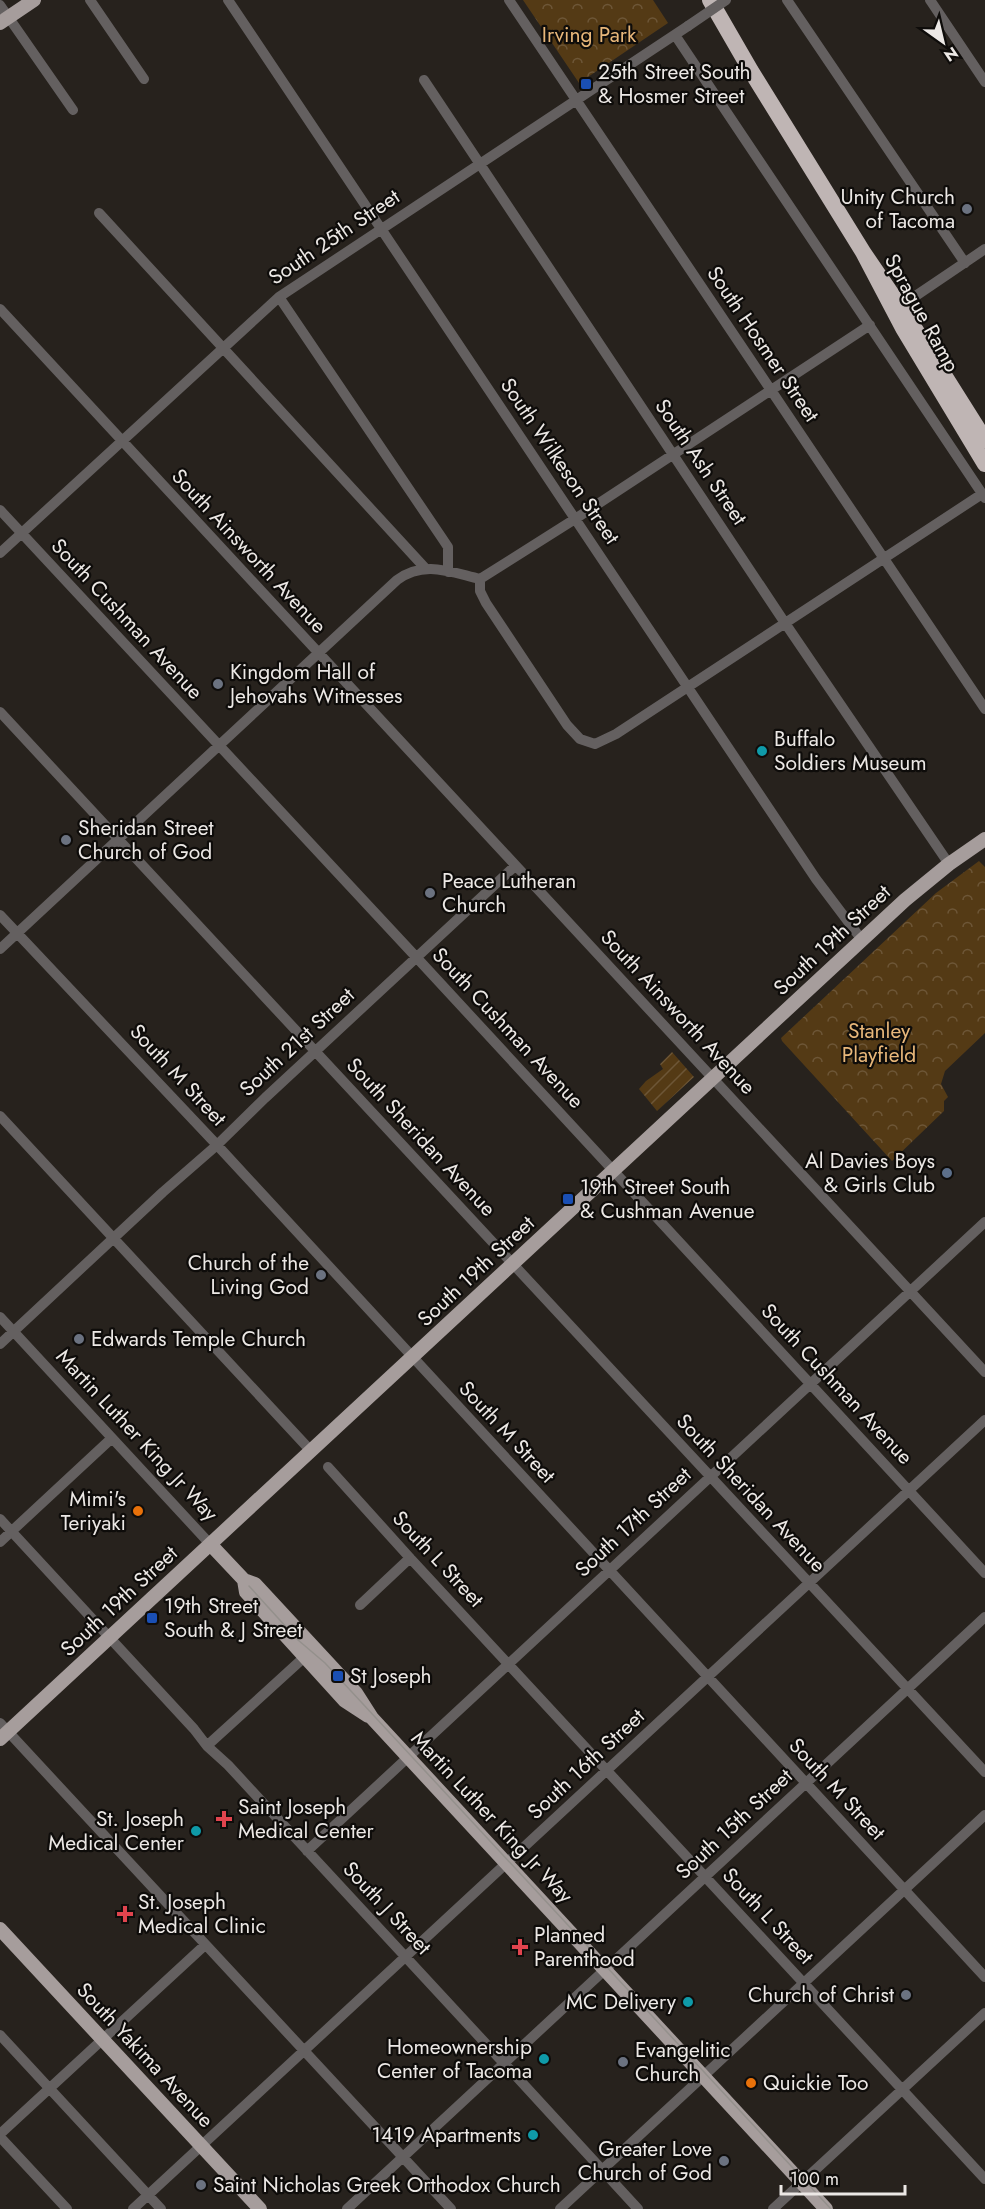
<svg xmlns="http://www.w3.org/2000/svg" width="985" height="2209" font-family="Jost,sans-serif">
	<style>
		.forest { fill: url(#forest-crowns) }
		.garden { fill: url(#garden-furrows) }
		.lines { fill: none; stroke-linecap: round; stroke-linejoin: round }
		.minor { stroke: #646060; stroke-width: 10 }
		.major { stroke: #a69d9c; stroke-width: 14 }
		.highway { stroke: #bfb5b4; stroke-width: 16 }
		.tram { stroke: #94908c; stroke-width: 1.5 }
		.minor-bridge { stroke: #646060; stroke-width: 10 }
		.transit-dot { fill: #1a4fb4; stroke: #0e0c0a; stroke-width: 2 }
		.worship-dot { fill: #6b7280; stroke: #0e0c0a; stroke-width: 2 }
		.culture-dot { fill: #0f9aa8; stroke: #0e0c0a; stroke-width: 2 }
		.service-dot { fill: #5c6f8a; stroke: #0e0c0a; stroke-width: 2 }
		.food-dot { fill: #e8710a; stroke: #0e0c0a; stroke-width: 2 }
		.health-dot { fill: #e0444e; stroke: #0e0c0a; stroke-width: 2 }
		.labels { text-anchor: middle; stroke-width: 4.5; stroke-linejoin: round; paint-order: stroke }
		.park-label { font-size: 21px; fill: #e8b77a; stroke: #0e0c0a }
		.poi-label { font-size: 21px; fill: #ece8e5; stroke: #0e0c0a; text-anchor: start }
		.street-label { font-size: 21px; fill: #ece8e5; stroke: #0e0c0a }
	</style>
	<defs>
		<pattern id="forest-crowns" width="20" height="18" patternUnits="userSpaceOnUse" patternTransform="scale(1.5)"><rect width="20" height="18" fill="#543a15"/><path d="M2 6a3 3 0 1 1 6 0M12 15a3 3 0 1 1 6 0" fill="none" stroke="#6d5637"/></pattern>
		<pattern id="garden-furrows" width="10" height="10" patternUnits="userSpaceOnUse" patternTransform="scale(1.5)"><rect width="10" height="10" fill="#543a15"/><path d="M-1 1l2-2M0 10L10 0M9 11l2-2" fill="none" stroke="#6d5637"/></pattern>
	</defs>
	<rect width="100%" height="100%" fill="#27221d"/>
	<path class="forest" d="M523,0h130l15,23 -89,60z
		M979,861l6,6v166l-40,38 -4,13 7,13 -4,4v10l-52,50 -110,-120 -1,-3 155,-145z"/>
	<path class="garden" d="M672,1052l22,25 -37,34 -18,-22 7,-8 17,-12 -3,-5z"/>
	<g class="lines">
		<path class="minor" d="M90,0l54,79
			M228,0l588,879 46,61
			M509,0l476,709
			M787,0l178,263
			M930,0l55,82
			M0,5l73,105
			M675,35l310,463
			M424,80l361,543 164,241
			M99,213l326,355
			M917,295l68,-46
			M279,297l163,241 6,9v25
			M0,309l985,1063
			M0,510l417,448 568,615
			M0,553l279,-256 409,-271
			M480,579v12l6,12 81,122 13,14 15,5 21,-10 366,-240
			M480,579l95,-60 295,-194
			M0,712l985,1060
			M0,915l217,230 768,832
			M0,949l397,-369c27,-20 53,-8 83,-1
			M0,1116l311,335
			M0,1317l211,228
			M0,1344l163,-152 54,-47 48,-47 250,-232
			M328,1467l82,91 575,621
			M0,1519l194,210 13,17 21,19 272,294
			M0,1542l112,-104
			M360,1605l50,-47
			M0,1723l451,486
			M210,1743l100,-91
			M307,1851l678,-629
			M0,2035l161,174
			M504,2063l134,146
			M0,2134l205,-189
			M0,2137l67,72
			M133,2209l852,-789
			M347,2209l638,-592
			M560,2209l425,-394
			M773,2209l212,-196"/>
		<path class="major" d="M0,23l34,-23
			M211,1545l33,35 11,4 101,109 16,25 454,491
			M244,1580l2,12 99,109 23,15
			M0,1739l905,-839 44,-36 36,-25
			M0,1929l260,280"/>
		<path class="highway" d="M710,0l41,71 112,181
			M985,440l-75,-119 -47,-69 40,76 82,136"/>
		<path class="tram" d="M249,1586l49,54 27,23 506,546"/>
		<path class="minor-bridge" d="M688,26l38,-26"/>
	</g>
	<g class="transit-dot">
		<rect x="580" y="78" width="12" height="12" rx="3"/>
		<rect x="562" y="1193" width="12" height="12" rx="3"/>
		<rect x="146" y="1612" width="12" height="12" rx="3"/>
		<rect x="332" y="1670" width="12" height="12" rx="3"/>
	</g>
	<g class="worship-dot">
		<circle cx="967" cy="209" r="6"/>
		<circle cx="218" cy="684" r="6"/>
		<circle cx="66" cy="840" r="6"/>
		<circle cx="430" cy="893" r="6"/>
		<circle cx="321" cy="1275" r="6"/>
		<circle cx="79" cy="1339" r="6"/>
		<circle cx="906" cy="1995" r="6"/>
		<circle cx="623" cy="2062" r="6"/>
		<circle cx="724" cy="2161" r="6"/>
		<circle cx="201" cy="2185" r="6"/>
	</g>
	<g class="culture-dot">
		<circle cx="762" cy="751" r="6"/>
		<circle cx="196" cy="1831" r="6"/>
		<circle cx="688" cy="2002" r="6"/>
		<circle cx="544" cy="2059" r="6"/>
		<circle cx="533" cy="2135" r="6"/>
	</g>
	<circle class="service-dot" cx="947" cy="1173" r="6"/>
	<g class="food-dot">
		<circle cx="138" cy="1511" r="6"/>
		<circle cx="751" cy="2083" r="6"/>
	</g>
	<g class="health-dot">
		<path d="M221 1810h6v6h6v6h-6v6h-6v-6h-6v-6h6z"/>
		<path d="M122 1905h6v6h6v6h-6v6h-6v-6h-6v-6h6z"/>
		<path d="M517 1938h6v6h6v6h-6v6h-6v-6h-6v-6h6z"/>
	</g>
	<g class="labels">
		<g class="park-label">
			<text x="589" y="42">Irving Park</text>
			<text x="879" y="1038">Stanley<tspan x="879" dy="24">Playfield</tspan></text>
		</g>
		<g class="poi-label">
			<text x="598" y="79">25th Street South<tspan x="598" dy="24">&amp; Hosmer Street</tspan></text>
			<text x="955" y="204" text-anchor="end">Unity Church<tspan x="955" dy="24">of Tacoma</tspan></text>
			<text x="230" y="679">Kingdom Hall of<tspan x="230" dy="24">Jehovahs Witnesses</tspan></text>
			<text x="774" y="746">Buffalo<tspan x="774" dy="24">Soldiers Museum</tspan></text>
			<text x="78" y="835">Sheridan Street<tspan x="78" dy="24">Church of God</tspan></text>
			<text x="442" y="888">Peace Lutheran<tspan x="442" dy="24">Church</tspan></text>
			<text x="935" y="1168" text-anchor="end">Al Davies Boys<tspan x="935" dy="24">&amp; Girls Club</tspan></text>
			<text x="580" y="1194">19th Street South<tspan x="580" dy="24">&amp; Cushman Avenue</tspan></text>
			<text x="309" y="1270" text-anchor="end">Church of the<tspan x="309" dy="24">Living God</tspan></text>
			<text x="91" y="1346">Edwards Temple Church</text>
			<text x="126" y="1506" text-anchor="end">Mimi's<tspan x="126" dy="24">Teriyaki</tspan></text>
			<text x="164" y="1613">19th Street<tspan x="164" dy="24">South &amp; J Street</tspan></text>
			<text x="350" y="1683">St Joseph</text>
			<text x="238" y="1814">Saint Joseph<tspan x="238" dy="24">Medical Center</tspan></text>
			<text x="184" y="1826" text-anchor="end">St. Joseph<tspan x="184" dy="24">Medical Center</tspan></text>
			<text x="138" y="1909">St. Joseph<tspan x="138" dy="24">Medical Clinic</tspan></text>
			<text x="534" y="1942">Planned<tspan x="534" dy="24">Parenthood</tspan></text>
			<text x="894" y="2002" text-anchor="end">Church of Christ</text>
			<text x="676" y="2009" text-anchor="end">MC Delivery</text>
			<text x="532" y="2054" text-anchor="end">Homeownership<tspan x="532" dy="24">Center of Tacoma</tspan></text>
			<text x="635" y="2057">Evangelitic<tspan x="635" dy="24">Church</tspan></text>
			<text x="763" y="2090">Quickie Too</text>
			<text x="521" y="2142" text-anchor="end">1419 Apartments</text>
			<text x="712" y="2156" text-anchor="end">Greater Love<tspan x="712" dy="24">Church of God</tspan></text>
			<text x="213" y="2192">Saint Nicholas Greek Orthodox Church</text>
		</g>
		<g class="street-label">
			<text transform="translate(334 237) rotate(-34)" y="7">South 25th Street</text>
			<text transform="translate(922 313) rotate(61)" y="7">Sprague Ramp</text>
			<text transform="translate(763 344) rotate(56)" y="7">South Hosmer Street</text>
			<text transform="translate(560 461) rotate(56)" y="7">South Wilkeson Street</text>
			<text transform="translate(701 462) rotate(56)" y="7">South Ash Street</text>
			<text transform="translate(249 551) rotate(47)" y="7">South Ainsworth Avenue</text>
			<text transform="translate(127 619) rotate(47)" y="7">South Cushman Avenue</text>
			<text transform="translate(832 940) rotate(-43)" y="7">South 19th Street</text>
			<text transform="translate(678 1012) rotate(47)" y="7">South Ainsworth Avenue</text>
			<text transform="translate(508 1028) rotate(47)" y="7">South Cushman Avenue</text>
			<text transform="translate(297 1042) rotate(-43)" y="7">South 21st Street</text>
			<text transform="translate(178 1075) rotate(47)" y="7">South M Street</text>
			<text transform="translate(421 1137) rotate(47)" y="7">South Sheridan Avenue</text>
			<text transform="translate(476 1271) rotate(-43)" y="7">South 19th Street</text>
			<text transform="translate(837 1384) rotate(47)" y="7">South Cushman Avenue</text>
			<text transform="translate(507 1432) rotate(47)" y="7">South M Street</text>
			<text transform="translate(137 1435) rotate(47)" y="7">Martin Luther King Jr Way</text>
			<text transform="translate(751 1493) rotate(47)" y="7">South Sheridan Avenue</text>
			<text transform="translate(633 1522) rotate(-43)" y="7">South 17th Street</text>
			<text transform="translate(438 1559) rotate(47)" y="7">South L Street</text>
			<text transform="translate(119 1601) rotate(-43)" y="7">South 19th Street</text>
			<text transform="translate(586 1764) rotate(-43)" y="7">South 16th Street</text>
			<text transform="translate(837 1789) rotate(47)" y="7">South M Street</text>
			<text transform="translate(492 1817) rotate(47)" y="7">Martin Luther King Jr Way</text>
			<text transform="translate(734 1824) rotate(-43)" y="7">South 15th Street</text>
			<text transform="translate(387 1908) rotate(47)" y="7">South J Street</text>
			<text transform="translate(768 1916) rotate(47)" y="7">South L Street</text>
			<text transform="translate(145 2055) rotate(47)" y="7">South Yakima Avenue</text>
		</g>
	</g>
	<g transform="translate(943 42) rotate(146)" stroke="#0e0c0a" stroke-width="4.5" paint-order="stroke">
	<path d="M0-4.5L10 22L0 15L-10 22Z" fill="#ece8e5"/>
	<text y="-9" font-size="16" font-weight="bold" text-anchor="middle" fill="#ece8e5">N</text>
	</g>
	<path d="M781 2185v9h124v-9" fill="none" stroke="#ece8e5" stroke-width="3"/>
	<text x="790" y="2185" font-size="18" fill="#ece8e5" stroke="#0e0c0a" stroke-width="4.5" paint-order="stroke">100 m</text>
</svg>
